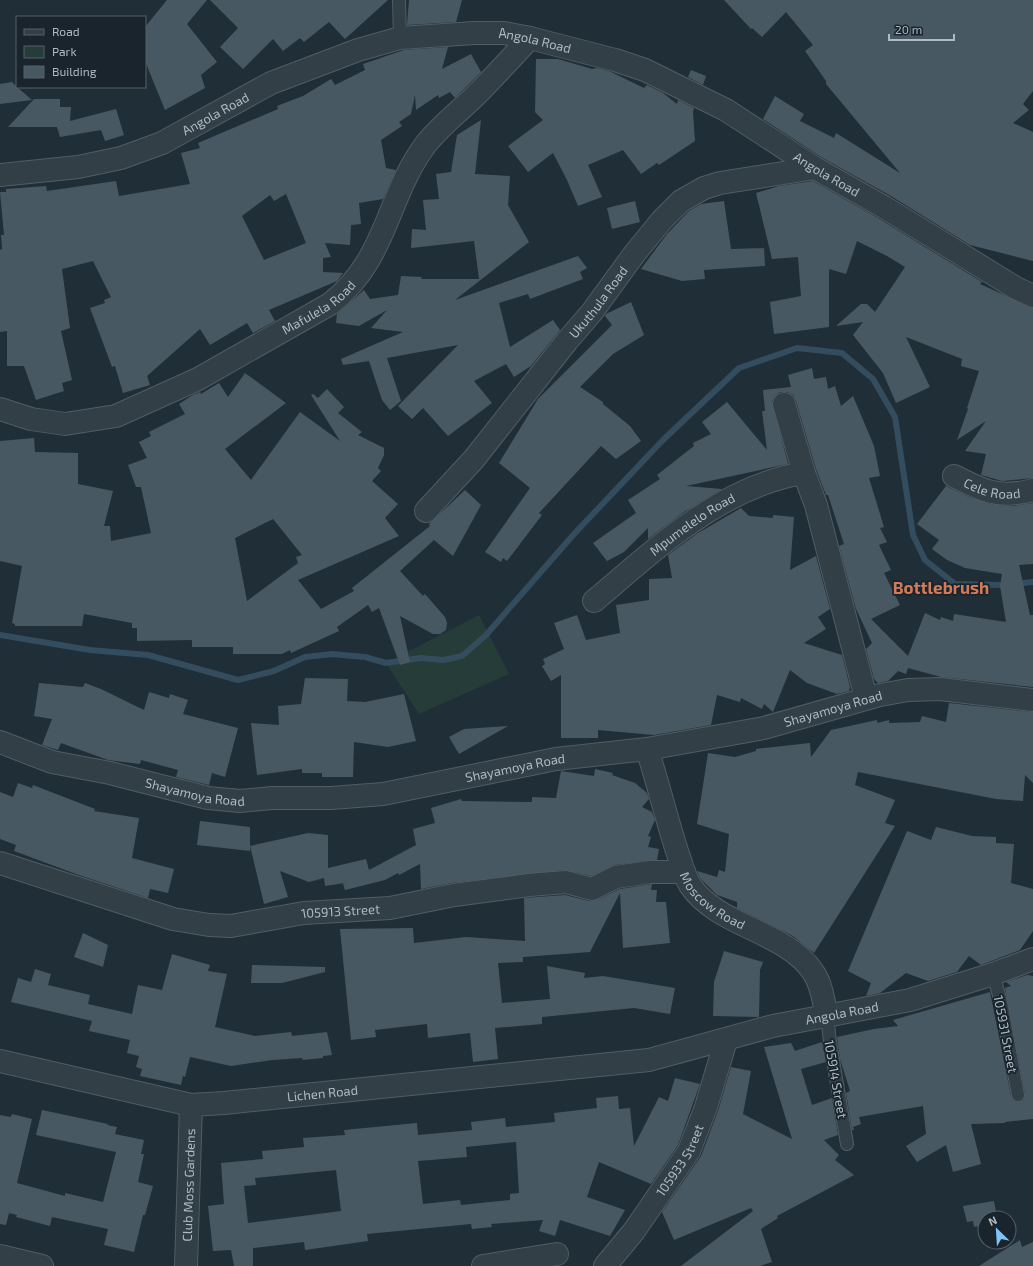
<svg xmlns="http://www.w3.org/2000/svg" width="1033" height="1266" font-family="'Exo 2',sans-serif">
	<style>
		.green { fill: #253c39 }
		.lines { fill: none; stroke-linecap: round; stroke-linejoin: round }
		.stream { stroke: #334d5f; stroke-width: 6 }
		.building { fill: #485863; fill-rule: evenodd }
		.service-casing { stroke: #515d65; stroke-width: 14 }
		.minor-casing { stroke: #515d65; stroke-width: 24 }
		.service { stroke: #333f47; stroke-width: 12 }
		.minor { stroke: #333f47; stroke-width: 22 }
		.labels { text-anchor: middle; stroke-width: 3.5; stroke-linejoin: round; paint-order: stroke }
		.street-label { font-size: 13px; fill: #aebac4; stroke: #19242c }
		.district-label { font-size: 17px; font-weight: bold; fill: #d27a5a; stroke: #19242c }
	</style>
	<rect width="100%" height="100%" fill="#202e37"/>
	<path class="green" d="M479,615l30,59 -90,40 -33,-51z"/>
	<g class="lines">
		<path class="stream" d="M0,635l90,15 58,5 90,25 36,-9 31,-14 27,-3 33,3 21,6 35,-5 23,2 18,-4 24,-21 88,-101 89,-94 76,-72 58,-20 45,5 31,26 22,38 18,118 12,25 30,24 47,1 31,-3"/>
	</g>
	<path class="building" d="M167,0h40l-20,24 30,38 -16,13 4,13 -40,22 -20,-49v-34z
		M210,0h178l-43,39 -16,-17 -25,20 -4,-4 -17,13 -10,-12 -30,30 -23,-22 18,-19z
		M409,0h53l-6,22 -49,3z
		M724,0h309v91l-10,13 6,6 -16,13 20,9v129l-63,-16 -79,-49 -70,-39 -58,-38 12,-23 29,18 -4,7 34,17 2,-5 64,40 -74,-89v-3l-21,-30 8,-6 -27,-33 -24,25 -10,-9 -1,1z
		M448,47l-6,22 29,-15 10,18 -26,26 -5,-6 -11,6 -1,-3 -22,15 -1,-15 -4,19 -12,8 3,4 -21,14 5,28 10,2 -13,29 -24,4 2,21 -10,1 -1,20 -25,-2 6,14 -8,1v14l20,1 -6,8 -68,29 6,11 -22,12 -6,-10 -37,22 -10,-16 -53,47 3,9 -27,8 -8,-27 -3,1 -22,-59 15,-5 -1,-3 7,-3 -18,-36 -31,8 8,59 -9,3 11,49 -10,3 2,8 -28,9 -12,-34h-17v-35l-7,1v-82l2,-1 -1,-14h3l-4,-43h6v-3l40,-3 1,5 69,-10 3,15 71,-12 -9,-31 19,-5 -2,-5 80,-34 -1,-3 26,-10 28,-17 4,6 30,-15 -2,-6 41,-14zM286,194l20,49 -42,17 -22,-44 28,-21 4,6z
		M536,59h22l34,10 5,-1 12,3 35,17 3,-3 16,8 14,11 1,-4 16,8 -1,4 2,29 -36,24 -2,-2 -16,11 -18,-24 -35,15 14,32 -24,9 -11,-26 -14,-27 -25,19 -20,-26 35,-26 -8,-8z
		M691,70l15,6 -3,9 -15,-8z
		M12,82l5,5 15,13 -32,4v-20z
		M34,99h26v8h11l-1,14 46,-12 8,26 -19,6 -4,-11 -41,7 -3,-10h-49z
		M481,120l-6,54 35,2 -2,29 21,37 -74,58 123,-44 9,12 -7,4 3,7 -53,20 -2,-5 -29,9 11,44 43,-27 7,10 -29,36 -17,11 -8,-13 -32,17 18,22 -44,33 -25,-28 -11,11 -14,-13 60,-61 -71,13 14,43 -11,9 -8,-10 -13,-39 -26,4 -2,-6 62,-27 -32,-4 16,-18 -28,16 -23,-3 1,-9 27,-24 6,9 28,-4 3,-19 21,1 -1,2h58l-5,-38 -63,7 1,-19 14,1 -3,-30 16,-1 -3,-25 15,-2 6,-37z
		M813,181l65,37 104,64 -2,2 53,24v170l-31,3 -21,-6 5,-21 -21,-3 21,-30 -29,19 11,-31 -1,-1 12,-37 -18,-5 1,-7 -56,-22 24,50 -34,16 -13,-30 -30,-38 10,-13 -27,4 25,-22h6l8,8 30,-45 -18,-11 -30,-15 -11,33 -17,-5v58l-55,7 -4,-32 31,-6 -3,-39 -26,2 -16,-66 23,-7z
		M635,201l5,21 -28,7 -5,-21z
		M724,201l7,48 33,-1 1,18 -61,4 1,9 -23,2 -41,-12 26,-35 22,-23 12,-7z
		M631,302l13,33 -31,19 -33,33 23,15v2l27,22 11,15 -25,18 -15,-13 -62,67 3,2 -35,46 -4,-3 -2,4 -16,-10 45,-64 -31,-25 39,-64 74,-74 -7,-9 1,-2z
		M812,368l2,11 12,-2 2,12 7,-3 6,20 12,-10 21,50 6,30 -11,2 15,49 -4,1 7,14 -8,3 12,25 -7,3 16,32 -29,14 37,37 17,-43 15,7 1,-3 12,4 1,-7 52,8 -6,-36 2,-12 -37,-6 -18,-8 -15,-11 7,-9 -22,-16 29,-38 23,11 21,7 22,2 21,-3v61l-14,1 11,50h3v72l-92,-10 -33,-9 -2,6 -8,-3 -10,10 -10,2 -4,-4 -8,-30 6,-6 -16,-34 -17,-63 5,-2 -16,-49h-2l-10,-26 -20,-68 -3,-6 -6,-3h-7l-5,4 -3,5 16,63 -102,22 36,3 -38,23 -36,27v-11l-24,24 -17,9 -14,-18 43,-30 -8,-13 32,-21 -3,-4 37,-29 -1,-3 18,-9 -9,-12 25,-20 40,48 -5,-39h3l-2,-21 28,-3 -3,-12z
		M245,373l41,30 -61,46 26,31 49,-68 40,29 -29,-46 2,-1 5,4 9,-9 17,18 -6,6 24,19 -4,3 26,13v7l-6,13 3,3 -9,10 26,23 -13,14 14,18 -101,44 23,29 33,-18 -2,-3 78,-62 -1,-2 36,-34 16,15 -28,51 -19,-16 -34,31 23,25 2,-2 20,23 2,6 -1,7 -6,4h-7l-33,-18 10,46 -10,3 -21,-57 -7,4 -4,-7 -31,22 2,4 -48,22 -1,-3 -8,4h-49v-7h-41v-7l-55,1v-13h-5v-5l-48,-9 -2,12h-67v-2l-3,-1 10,-57 -22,-5v-120l34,-3 1,14 43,1v31l35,7 -9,35h6l1,15 40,-8 -10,-46h-5l-8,-22 19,-7 -8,-16 12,-6 -2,-4 36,-18 -6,-10 14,-9 7,-3 1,2 18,-11 9,14zM273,519l29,36 -6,2 2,6 -51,38 -12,-63z
		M741,508l8,8 24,2v-3l21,2 -4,53 26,-14 14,53 -12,8 8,12 -22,14 38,12 8,32 -1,4 -12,3 -30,-11 -17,-13 -17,42 -9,-8 -2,5 -21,-11 -1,4 -23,-7 -6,30 -57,10 -56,-5v8h-37v-63l-10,6 -9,-15 3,-2 -2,-5 21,-10 -10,-26 23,-8 9,25 34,-7 -4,-28 33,-5v-21l23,-1 -4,-23 30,-22z
		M305,678l43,1 -1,22 18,1 39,-8 12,47 -28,6 -34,-5 -1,35h-31v-4h-20v-4l-45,6 -6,-52 28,2 -1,-19 23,-2z
		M39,683l44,4 2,-4 16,6 43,21 5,-18 20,6 1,-4 18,6 -5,14 55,14 -13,49 -13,-4 -3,12 -33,-8 2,-7 -37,-10 -1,4 -32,-4 -47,-17 -3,7 -16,-5 10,-26 -18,-3z
		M949,703l84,9v71l-8,-8 -2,26 -27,-2 -138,-27 -3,13 40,15 -10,23 10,3 -81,127 -21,-17 -56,-28v-6l-20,-7 -17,-17 -3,-7 20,6 2,-7 6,2 4,-38 -32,-10 11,-71 27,4 21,-6v-2l54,-6 1,14 20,-27 46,-10v3l12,-3v3l31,-1 2,-6 24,6z
		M508,726l-49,28 -10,-17 15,-8z
		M595,769l18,4 -1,2 23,8 12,10 2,6 -7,8 10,5 3,8 -7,16 3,1 -3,10 11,2 -2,11 -43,5 -23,11 -26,-6 -113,13 -31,6 -1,-25 -21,11 -1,-2 -13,7 -40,10 -2,-6 2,-1 -20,3 -1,-8 -15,4 -29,-11 8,26 -24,7 -14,-58 58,-13 20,2v33l38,-9 3,11 47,-25 -3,-16 22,-6 -4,-15 30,-9 1,2 70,1v-5l24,1 5,-27 33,5z
		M18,783l14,5 1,-3 62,24 -1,2 45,7 -7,40 42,11 -6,24 -18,-4 -2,9 -72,-24 -62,-23 2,-6 -16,-6v-47l13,5z
		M200,821l50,6v24l-53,-6z
		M936,827l36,9 24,1v6l18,1 -3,39 22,6v42l-13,19 -39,15 -12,-9 -12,16 -29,9 -22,-8 -26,20 -14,3 5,-13 -23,-12 59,-140 24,9z
		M652,884l-1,6h6l-1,12h10l4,41 -47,5 -3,-55 -30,59 -67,5v5l-25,1 4,40 48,-4 -3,-33 38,7 -1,5 19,-2 72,12 -5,26 -36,-6 -92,9v7l-47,4 3,31 -25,3 -3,-29 -42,5 -1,-14 -52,6 1,7 -25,3 -11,-111 73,-1 1,15 52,-6 59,4 -1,-43 41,-3 24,6 8,-1 23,-11z
		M83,933l25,12 -5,22 -29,-10z
		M724,951l39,11 -3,8 -1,47 -46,-1 1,-34z
		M172,954l38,11 -2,6 19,3 -12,53 40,9 36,-4 1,4 35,-4 5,23 -9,1v2l-20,2 -1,-2 -30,2 -41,6 -41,-9 -5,20 -2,-1 -2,9 -41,-9 2,-7 -6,-2 3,-11 -12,-3 3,-13 -41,-9 3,-10 -81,-19 7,-24 13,4 4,-13 16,5 -3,11 42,10 -2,9 44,10 6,-29 24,5z
		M252,965l73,2v5l-43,11h-31z
		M1027,975l6,1v143l-28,3v1l-34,1 10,40 -28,8 -7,-27 -29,17 -11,-16 20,-12 -3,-28 -64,11 2,7 -8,3 1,3h-2l-6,-37 4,-2 -10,-32 -3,-22 37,-8 24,-3 -5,-6 97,-28 21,104 5,6 7,-2 2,-6 -20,-106 6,-2 -5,-4z
		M822,1042l4,20 -25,7 11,36 20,-7 6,37 -14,5 15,15 -4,5 19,15 -77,41 1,2 -17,11 11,33 -12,4h-79l72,-55 -2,-3 -77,32 -12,-28 39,-56 17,-45 13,-44 20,4 -8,43 49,25 -28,-92 27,-4 4,8z
		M675,1078l25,6 -22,61 -27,39 -52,-22 -12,35 38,13 -15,26 -50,-16 -5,16 -16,-5 4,-11 -52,4 1,3 -20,2 -1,-5 -104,10 1,7 -63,9 -1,-8 -51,6v18h-19l-3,-16 -18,1 -5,-45 16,-2 -3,-41 42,-4 -1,-8 42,-4 -1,-9 42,-3 -1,-5 73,-7 1,12 54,-5 -1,-8 34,-4 1,9 49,-5 -1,-9 43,-5 -1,-10 22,-2 1,13 11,-1 4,38 25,-49 9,4zM516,1142l3,51 -9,1v6l-49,5 -1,-5 -37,4 -5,-43 49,-4 -1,-10zM336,1170l5,41 -93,12 -4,-37 12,-1 -1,-7z
		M42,1110l66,14 -1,1 10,2 -2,7 29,6 -3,14h3l-6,28 15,4 -8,29h-2l-9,37 -30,-7 4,-16 -56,-12 -2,9 -34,-9 1,-2 -8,-2 -3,12 -6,-1v-109l11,2 1,-3 20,5 -15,64 48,13v-3l38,9 13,-50 -80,-17z
		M994,1201l3,17h-12v7l-11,2 -1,-6 -6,1 -4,-16z
		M1020,1240l2,7 11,-5v24h-54z"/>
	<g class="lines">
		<g class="service-casing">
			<path id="service" d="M399,0l1,38
				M993,974l8,28 17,93
				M827,1015l3,27 17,102"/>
		</g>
		<g class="minor-casing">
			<g id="minor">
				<path id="s1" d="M0,175l78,-8 43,-9 41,-15 109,-60 87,-33 42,-12 74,-5h30l26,5 85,22 30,10 81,40 89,58 69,39 132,81 17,8"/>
				<path d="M784,404l20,69 12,32 50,193"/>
				<path id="s2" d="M0,409l31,10 34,5 51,-8 82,-37 132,-75c58,-45 56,-107 96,-160 14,-18 34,-33 50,-49 18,-18 36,-38 54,-57"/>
				<path id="s3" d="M954,476c29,15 45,23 79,14"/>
				<path id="s4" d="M426,511l48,-52 93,-118 25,-29 43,-59 27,-33 19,-19 23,-13 16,-5 95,-15"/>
				<path id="s5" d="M594,601c62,-52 127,-115 210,-128"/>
				<path id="s6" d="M0,742l52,20 58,11 98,25 32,3 32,-3h59l52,-4 173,-35 91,-10 117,-21 116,-33 28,-5 32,-1 93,11"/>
				<path id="s7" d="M647,749c11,34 19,68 30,102 4,11 7,24 13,34 28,42 96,46 123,87 9,12 10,29 14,43"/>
				<path id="s8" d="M0,863l173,56 36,6 22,1 73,-13 86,-5 64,-13 75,-10 37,-3 26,7 24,-12 34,-5h34"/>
				<path id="s9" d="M0,1061l191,44 33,-2 425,-43 124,-34 137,-26 83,-26 40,-15"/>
				<path d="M0,1256l42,10"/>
				<path id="s10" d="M186,1266l5,-161"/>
				<path d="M483,1266l74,-12"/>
				<path id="s11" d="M605,1266l29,-35 55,-80 17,-44 20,-67"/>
			</g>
		</g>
		<use href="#service" class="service"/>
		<use href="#minor" class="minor"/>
	</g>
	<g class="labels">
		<g class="street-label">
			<text dy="5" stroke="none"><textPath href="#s1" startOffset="563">Angola Road</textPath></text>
			<text dy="5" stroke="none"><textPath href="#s1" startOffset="227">Angola Road</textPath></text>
			<text dy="5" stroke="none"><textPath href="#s1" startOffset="887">Angola Road</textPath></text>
			<text dy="5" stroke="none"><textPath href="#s4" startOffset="271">Ukuthula Road</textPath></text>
			<text dy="5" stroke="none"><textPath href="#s2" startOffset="349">Mafulela Road</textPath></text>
			<text dy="5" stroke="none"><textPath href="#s3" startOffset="41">Cele Road</textPath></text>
			<text dy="5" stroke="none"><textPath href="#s5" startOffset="125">Mpumelelo Road</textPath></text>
			<text dy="5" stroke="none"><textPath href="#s6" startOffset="850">Shayamoya Road</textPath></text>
			<text dy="5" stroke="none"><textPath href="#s6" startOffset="526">Shayamoya Road</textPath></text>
			<text dy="5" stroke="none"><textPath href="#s6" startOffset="202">Shayamoya Road</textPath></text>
			<text dy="5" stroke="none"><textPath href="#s7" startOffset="170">Moscow Road</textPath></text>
			<text dy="5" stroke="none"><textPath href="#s8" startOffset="351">105913 Street</textPath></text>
			<text dy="5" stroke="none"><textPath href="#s9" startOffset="855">Angola Road</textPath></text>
			<text transform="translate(1006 1034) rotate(79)" y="5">105931 Street</text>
			<text transform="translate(836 1079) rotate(80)" y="5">105914 Street</text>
			<text dy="5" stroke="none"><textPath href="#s9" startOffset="328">Lichen Road</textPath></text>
			<text dy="5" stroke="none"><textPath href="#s11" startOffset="130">105933 Street</textPath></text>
			<text dy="5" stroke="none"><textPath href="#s10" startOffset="81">Club Moss Gardens</textPath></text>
		</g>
		<g class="district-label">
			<text x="941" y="594">Bottlebrush</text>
		</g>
	</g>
	<rect x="16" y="16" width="130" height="72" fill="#19242c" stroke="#556069"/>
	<rect x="24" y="29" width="20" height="6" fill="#333f47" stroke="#556069"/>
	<text x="52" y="36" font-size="12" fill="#aebac4">Road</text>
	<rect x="24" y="46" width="20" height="12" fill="#253c39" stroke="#556069"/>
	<text x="52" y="56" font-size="12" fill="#aebac4">Park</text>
	<rect x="24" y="66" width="20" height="12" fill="#485863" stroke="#556069"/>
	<text x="52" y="76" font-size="12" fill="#aebac4">Building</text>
	<g transform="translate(997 1230) rotate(335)"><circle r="19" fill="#19242c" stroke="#556069"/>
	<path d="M0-3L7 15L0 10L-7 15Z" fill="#80c3f7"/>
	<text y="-6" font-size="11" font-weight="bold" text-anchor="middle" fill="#aebac4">N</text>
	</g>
	<path d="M889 34v6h65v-6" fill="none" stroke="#aebac4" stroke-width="2"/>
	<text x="895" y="34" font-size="12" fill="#aebac4" stroke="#19242c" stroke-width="3" paint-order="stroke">20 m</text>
</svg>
